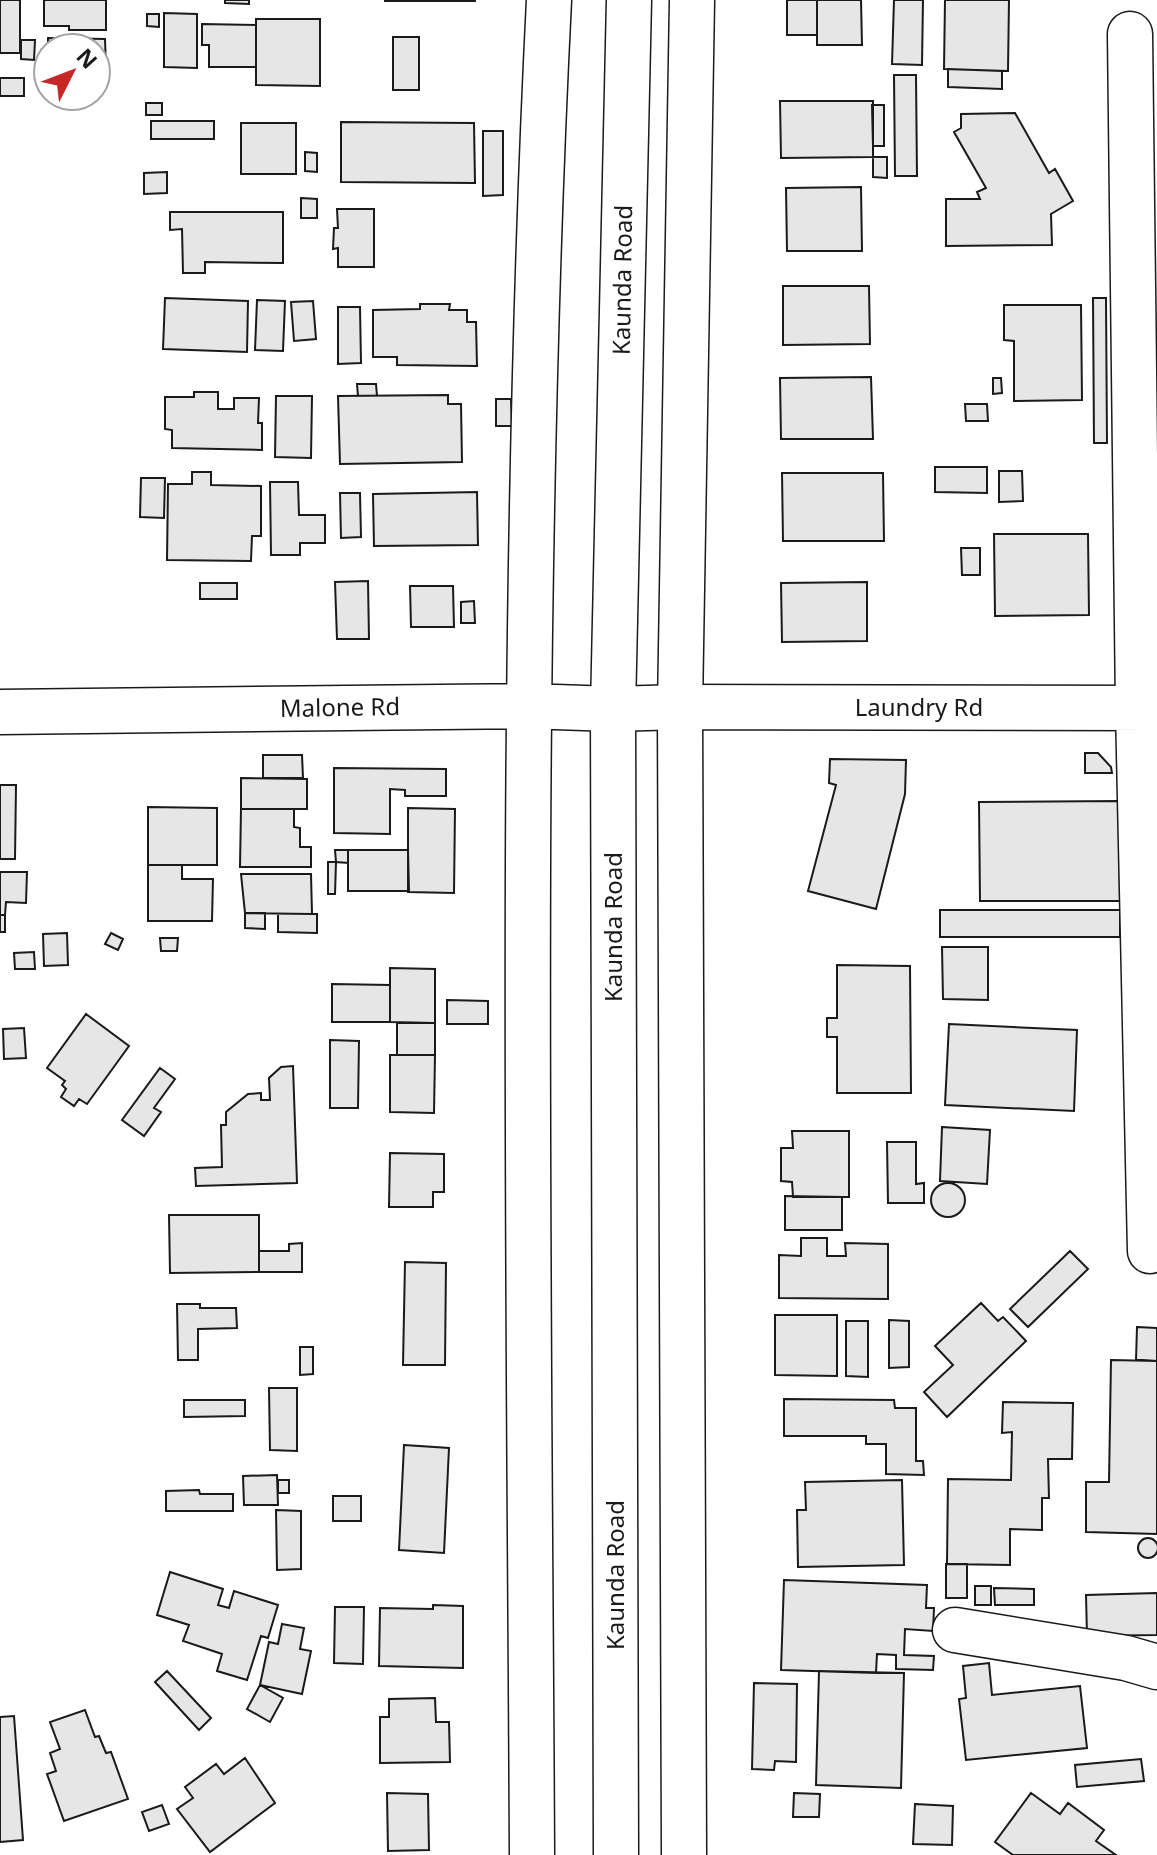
<svg xmlns="http://www.w3.org/2000/svg" width="1157" height="1855" font-family="'Noto Sans',sans-serif">
	<style>
		.building { fill: #e6e6e6; stroke: #1a1a1a; stroke-width: 2 }
		.lines { fill: none; stroke-linecap: round; stroke-linejoin: round }
		.minor-casing { stroke: #1a1a1a; stroke-width: 47 }
		.major-casing { stroke: #1a1a1a; stroke-width: 47 }
		.minor { stroke: #fff; stroke-width: 44 }
		.major { stroke: #fff; stroke-width: 44 }
		.labels { text-anchor: middle; stroke-width: 6; stroke-linejoin: round; paint-order: stroke }
		.street-label { font-size: 24px; fill: #1a1a1a; stroke: #fff }
	</style>
	<rect width="100%" height="100%" fill="#fff"/>
	<path class="building" d="M0,0h20v53h-20z
		M44,0h62v30h-37v-4h-25z
		M225,0h24v4l-24,-1z
		M385,0h90v1h-90z
		M787,0h30v35h-30z
		M817,0h44l1,45h-45z
		M894,0h29l-1,65 -30,-1z
		M945,0h64l-1,71 -64,-2z
		M164,13l33,1v54l-33,-1z
		M147,14h12v13l-12,-1z
		M256,19h64v67l-64,-1z
		M202,24l54,1v42h-47v-22h-7z
		M393,37h26v53h-26z
		M48,38l57,1 1,30h-10v-21h-48v15z
		M21,40h14l-1,20 -13,-1z
		M948,69l54,2v18l-54,-2z
		M894,75h22l1,101h-22z
		M0,78h24v18h-24z
		M780,101h93v56l-92,1z
		M146,103h16v12h-16z
		M872,105h12v41h-11z
		M1015,113l34,60 6,-4 18,32 -22,13 1,31 -106,1v-47h34l-3,-7 9,-4 -32,-56 7,-4v-14z
		M151,121h63v18h-63z
		M341,122l133,1 1,60 -134,-1z
		M241,123h55v51h-55z
		M483,131h20v64l-20,1z
		M305,152l12,1v19l-12,-1z
		M873,157h14v21l-14,-1z
		M167,172v21l-23,1v-21z
		M861,187l1,64h-75l-1,-63z
		M301,198l16,1v19h-16z
		M337,209h37v58h-36v-19l-5,1 1,-21h4z
		M170,212h113v51l-78,-1v11h-22l-1,-44 -12,1z
		M783,286h86l1,58 -87,1z
		M165,298l83,3 -1,51 -84,-3z
		M1093,298h13l1,145h-13z
		M257,300l28,1 -2,50 -28,-1z
		M313,301l3,38 -22,2 -3,-39z
		M420,304h30l-1,6h18v12h9l1,44 -80,-1v-8h-24v-47l47,-1z
		M1004,305h77l1,95 -68,1v-60l-10,-1z
		M338,307h22l1,56 -23,1z
		M871,377l2,62h-92l-1,-61z
		M993,378h8l1,15 -9,1z
		M357,384h19l1,12h-19z
		M194,392h24v17h16v-11h25l-1,25h4v27l-90,-2v-18l-7,-1v-32h29z
		M448,395v9h13l1,58 -122,2 -2,-68z
		M276,396h36l-1,62 -36,-1z
		M496,399h15l1,27h-16z
		M965,404h22l1,17h-22z
		M935,467h52v26l-52,-1z
		M999,471h23l1,30 -24,1z
		M192,472h19v13l50,1v50h-9l-1,25 -84,-1 1,-76h24z
		M782,473h101l1,68h-101z
		M141,478h24l-1,40 -24,-1z
		M270,482h28l1,33h26v28h-25v12h-29z
		M477,492l1,53 -104,1 -1,-52z
		M340,493h20l1,44 -20,1z
		M994,534h94l1,81 -94,1z
		M961,548h19v27h-18z
		M368,581l1,58h-32l-2,-57z
		M867,582v59l-85,1 -1,-59z
		M200,583h37v16h-37z
		M410,586h43l1,41h-43z
		M474,601l1,22h-14v-21z
		M1085,753h13l13,14 1,6h-27z
		M263,755h39l1,23h-40z
		M830,759l76,1 -1,34 -29,115 -68,-18 28,-106 -7,-2z
		M334,768l112,1v27h-41v-6l-15,-1v45l-56,-1z
		M241,778l66,1v30h-66z
		M0,785h16l-1,74h-15z
		M1119,801l1,100h-140l-1,-99z
		M148,807l69,1v57h-69z
		M408,808l47,1 -1,84 -46,-1z
		M241,809h53v18l6,1v19h11v20h-71z
		M335,850h13v13l-12,-1z
		M348,850h60l1,41h-61z
		M328,862h8l-1,32h-7z
		M148,865h34v14h31l-1,42h-64z
		M0,872h27l-1,31 -20,-1 -1,13h-5z
		M241,874h70l1,40 -67,-1z
		M940,910h180v27h-180z
		M245,913h20v16l-20,-1z
		M278,914h39v19l-39,-1z
		M0,915h5v17h-5z
		M67,933l1,32 -24,1 -1,-32z
		M111,933l12,6 -5,11 -13,-6z
		M160,938h18l-1,13h-16z
		M942,947h46v53l-45,-1z
		M34,952l1,17h-20l-1,-16z
		M837,965l73,1 1,127h-74v-56h-10v-19h10z
		M390,968l45,1v54l-45,-1z
		M332,984l58,1v37h-58z
		M447,1000l41,1v23h-41z
		M86,1014l43,32 -42,58 -8,-5 -5,7 -13,-9 5,-8 -4,-4 3,-4 -18,-13z
		M397,1023h38v32h-38z
		M949,1024l128,6 -3,81 -129,-6z
		M24,1028l2,30 -22,1 -1,-30z
		M330,1040l29,1 -1,67h-28z
		M390,1055h45l-1,58 -44,-1z
		M293,1066l4,117 -101,3 -1,-18 27,-1 -1,-42h5v-13l22,-18 13,-1v7h9l-1,-22 12,-11z
		M160,1068l15,11 -21,29 7,4 -17,24 -22,-16z
		M942,1127l48,3 -3,54 -47,-3z
		M792,1131h57v66h-56l-1,-15 -11,-1v-33h12z
		M887,1142h29v42l8,-1v20h-36z
		M390,1153l54,1v38h-11v15h-44z
		M931 1200a17 17 0 1 1 34 0a17 17 0 1 1-34 0Z
		M785,1196l57,1v33h-57z
		M169,1215h90v57l-89,1z
		M801,1238h26v18h19l-1,-13 43,1v55l-109,-1v-43l22,1z
		M302,1243v29h-43v-21h30v-7z
		M1070,1251l18,18 -60,58 -18,-18z
		M405,1262l41,1 -1,102h-42z
		M981,1303l17,18 5,-4 23,24 -79,76 -23,-25 29,-27 -18,-19z
		M177,1304h23v4h36l1,20 -39,1v31h-20z
		M775,1315h62v61l-62,-1z
		M889,1320l20,1v46l-20,1z
		M846,1321h22v56l-22,-1z
		M1137,1327l20,1v33l-21,-1z
		M300,1347h13v27l-13,1z
		M1111,1360l46,1v173l-71,-2v-50h23z
		M269,1388h28v63l-27,-1z
		M784,1399l110,1 1,8h21v53h7l1,14 -38,-1v-30h-20v-8h-82z
		M184,1400h61v16l-61,1z
		M1003,1402l70,1 -1,56h-24l1,39h-7v32l-32,-1v36l-63,-1 1,-85 63,1 1,-48 -10,1z
		M404,1445l45,3 -5,105 -45,-3z
		M277,1475l1,30h-34l-1,-29z
		M278,1480h11v13h-11z
		M902,1480l2,85 -106,2 -1,-57h9l-1,-28z
		M199,1490l1,4h33v17h-67v-20z
		M333,1496h28v25h-28z
		M276,1510l25,1v58l-24,1z
		M1138 1548a10 10 0 1 1 20 0a10 10 0 1 1-20 0Z
		M946,1564h21v34h-21z
		M170,1572l53,17 -5,16 11,3 5,-17 44,14 -10,33 -7,-2 -14,44 -30,-9 5,-17 -39,-13 6,-16 -32,-10z
		M784,1580l143,5 -1,23h8l-1,23 -28,-2 -1,26 30,1 -1,14 -37,-1v-14l-19,-1 -1,19 -95,-3z
		M975,1586h16v19h-16z
		M994,1588l40,1v16h-39z
		M1157,1593v42l-70,1 -1,-41z
		M433,1605l30,1v62l-84,-2 1,-58 53,1z
		M335,1607h29l-1,57 -29,-1z
		M282,1624l22,4 -4,21 11,2 -9,43 -42,-9 9,-43 9,2z
		M989,1663l3,32 88,-9 7,62 -121,12 -7,-61 7,-1 -3,-32z
		M167,1671l44,47 -12,12 -44,-48z
		M819,1671l85,2 -3,115 -85,-3z
		M754,1683l43,1 -1,78 -21,-1 -1,9 -22,-1z
		M260,1685l23,13 -13,24 -23,-13z
		M435,1698l1,24h13l1,40 -70,1v-46h9v-18z
		M85,1710l10,27 4,-1 7,17 5,-1 17,47 -64,22 -17,-47 9,-3 -6,-18 10,-4 -10,-27z
		M14,1716l9,124 -23,2v-125z
		M245,1758l30,45 -65,49 -33,-43 16,-11 -8,-11 31,-23 8,10z
		M1141,1759l3,22 -67,6 -2,-22z
		M387,1793l41,1 1,56 -41,1z
		M794,1793l26,1 -1,23h-26z
		M1031,1793l29,21 8,-11 36,27 -8,11 20,14h-103l-18,-13z
		M915,1804l38,2 -1,39 -39,-1z
		M162,1805l7,19 -20,7 -7,-19z"/>
	<g class="lines">
		<g class="minor-casing">
			<path id="minor" d="M1130,34l8,674 12,543
				M0,712l527,-6 86,3 67,-2 477,1
				M955,1630l171,28 31,9
				M532,1855c-3,-618 -14,-1237 17,-1855"/>
		</g>
		<g class="major-casing">
			<path id="major" d="M616,1855l-3,-1146 16,-709
				M684,1855l-4,-1148 12,-707"/>
		</g>
		<use href="#minor" class="minor"/>
		<use href="#major" class="major"/>
	</g>
	<g class="labels">
		<g class="street-label">
			<text transform="translate(623 280) rotate(-89)" y="8">Kaunda Road</text>
			<text transform="translate(340 708) rotate(-1)" y="8">Malone Rd</text>
			<text x="919" y="716">Laundry Rd</text>
			<text transform="translate(614 927) rotate(-90)" y="8">Kaunda Road</text>
			<text transform="translate(616 1575) rotate(-90)" y="8">Kaunda Road</text>
		</g>
	</g>
	<g transform="translate(72 72) rotate(48)"><circle r="38" fill="#ffffff" stroke="#a3a3a3" stroke-width="2"/>
	<path d="M0-6L14 30L0 20L-14 30Z" fill="#c62828"/>
	<text y="-12" font-size="22" font-weight="bold" text-anchor="middle" fill="#1a1a1a">N</text>
	</g>
</svg>
